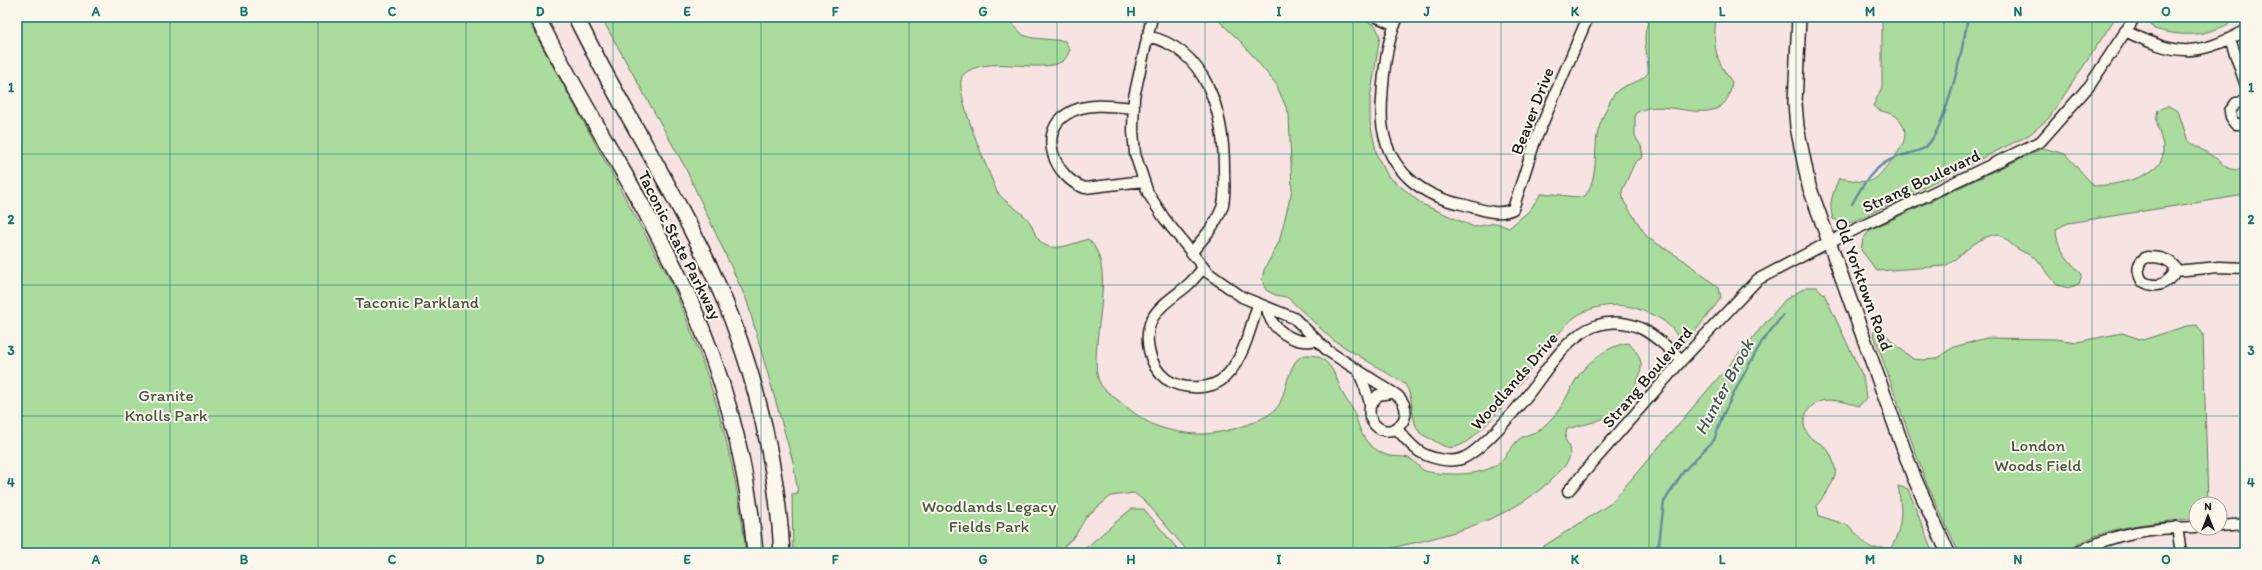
<svg xmlns="http://www.w3.org/2000/svg" width="2262" height="570" font-family="Itim,sans-serif">
	<style>
		.green { fill: #aadc9d; stroke: #637c5c }
		.lines { fill: none; stroke-linecap: round; stroke-linejoin: round }
		.stream { stroke: #658ea0; stroke-width: 2.5 }
		.minor-casing { stroke: #1c1c1c; stroke-width: 13 }
		.major-casing { stroke: #1c1c1c; stroke-width: 16 }
		.highway-casing { stroke: #1c1c1c; stroke-width: 18 }
		.minor { stroke: #fbf7ec; stroke-width: 10 }
		.major { stroke: #fbf7ec; stroke-width: 13 }
		.highway { stroke: #fbf7ec; stroke-width: 15 }
		.grid { fill: none; stroke: #0f766e; stroke-width: 1; stroke-opacity: 0.55 }
		.labels { text-anchor: middle; stroke-width: 4; stroke-linejoin: round; paint-order: stroke }
		.street-label { font-size: 17px; fill: #1c1c1c; stroke: #fbf7ec }
		.park-label { font-size: 17px; fill: #475643; stroke: #fbf7ec }
		.water-label { font-size: 18px; font-style: italic; fill: #41555e; stroke: #fbf7ec }
		.neatline { fill: none; stroke: #0f766e; stroke-width: 1.5 }
		.grid-label { font-size: 13px; text-anchor: middle; font-weight: bold; fill: #0f766e }
	</style>
	<rect width="100%" height="100%" fill="#f6e3e2"/>
	<filter id="ink" filterUnits="userSpaceOnUse"><feTurbulence type="fractalNoise" baseFrequency=".025" numOctaves="2"/><feDisplacementMap in="SourceGraphic" scale="8" xChannelSelector="R" yChannelSelector="G"/><feConvolveMatrix kernelMatrix="1 2 1 2 8 2 1 2 1" color-interpolation-filters="sRGB"/></filter>
	<g filter="url(#ink)">
		<path class="green" d="M17,17h108l-2,2 4,-2h399l142,259c41,90 67,178 78,277h-729z
			M601,17h405l17,18 10,3 32,3 5,9c-2,4 -4,9 -7,11 -21,14 -78,-8 -100,14 -12,12 27,99 34,117 9,12 24,18 32,29 4,5 5,14 10,19 11,15 35,3 49,-1 36,31 -10,128 17,151 12,9 36,30 49,35 11,5 38,10 50,9 20,-1 58,-11 72,-25 12,-13 11,-56 33,-54 22,1 27,23 34,39 2,5 6,9 9,14 6,12 7,25 16,35 5,5 15,12 22,13 6,1 15,0 21,3 4,3 8,8 12,11 9,5 45,5 55,2 24,-5 25,-15 39,-31 5,-6 16,-7 23,-11 4,-4 8,-8 12,-12 12,-12 16,-26 25,-40 10,-16 32,-33 51,-35 24,20 11,41 -7,60 -4,4 -8,9 -13,13 -12,7 -28,9 -41,13l-2,10c11,18 2,25 -11,38 -34,34 -79,50 -124,62 -18,5 -33,6 -50,14h-191l-42,-50 -13,-10 -23,3 -25,21 -11,19 -18,17h-264l-1,-59 6,-1 -5,-31 -46,-161 -62,-134z
			M1219,17h138l18,8 5,11 -10,63v23l7,34 11,20 34,28 52,23 22,-4 13,5 20,-17 12,-17c16,-2 29,5 44,2 13,-18 9,-39 12,-60 2,-12 10,-30 16,-40 8,-14 25,-10 35,-23 1,-20 -9,-37 3,-56h65c-3,30 -2,40 16,65 -6,57 -69,9 -97,32v22l6,10 2,11 -8,5 -13,29 2,11 24,36 37,23 34,27 2,10 -31,40 -10,3c-9,-19 -23,-25 -42,-32 -19,-7 -46,-4 -63,8 -27,19 -96,140 -128,130 -5,-1 -10,-5 -14,-7 -3,-2 -10,-4 -13,-7 -10,-11 -5,-35 -15,-49l-72,-44 -46,-43 -12,-2 -9,-5 -4,-10 2,-10 15,-28 13,-52 -3,-76 -13,-30 -34,-41 -22,-21z
			M1882,17h234l-67,101 -20,17 -176,87 -10,1 -10,-4c-5,-16 0,-26 6,-41 9,1 22,5 31,3 6,-1 12,-9 16,-14 11,-12 28,-31 13,-48 -8,-9 -16,-4 -26,-13l9,-19z
			M2150,17h92c-33,18 -51,22 -88,12l-6,-9z
			M2168,106l10,5 10,30c8,5 16,10 24,15 17,10 9,14 33,14v25l-177,28 -12,6c0,19 13,32 26,45l-3,10 -11,4 -11,-3 -20,-26 -21,-11 -17,-14c-23,2 -35,21 -54,32l-68,5 -16,-21 2,-11 7,-9 173,-82 22,6 29,32c20,-1 69,-8 69,-34 1,-16 -10,-25 -5,-42z
			M1806,287h11l7,7 39,83 3,21 -7,8c-14,-4 -36,-11 -47,0 -10,9 -11,22 -1,32 4,4 11,5 15,10 4,4 8,14 9,20 3,12 -12,28 -18,38l2,10 29,9 22,23h21c12,-19 11,-41 7,-62l10,3 25,64h-400l77,-49 175,-204z
			M2197,325l6,9 5,170h-12v14c-44,6 -94,6 -131,35h-106l-33,-71 -53,-150 8,-3 15,16 17,14 11,1 11,-1 19,-12 32,-9 69,1 22,3 45,-9 21,7 43,-14z
			M1131,509h13l37,44h-101z"/>
		<g class="lines">
			<path class="stream" d="M1852,204c11,-20 22,-39 45,-47 8,-3 22,-5 29,-10 21,-21 37,-100 42,-130
				M1649,553l10,-9 5,-42 19,-30 31,-32 8,-23 17,-34 22,-40 22,-28"/>
			<g class="minor-casing">
				<path id="minor" d="M1152,17l-18,80 -1,34 2,23 13,39 16,25 43,54 35,25 52,21 34,33 70,45c21,21 -7,46 -23,29 -2,-2 -4,-6 -5,-8 -1,-4 0,-9 0,-13 -2,-11 -7,-21 -11,-32
					M1377,17l18,8
					M1398,17c-10,22 -13,44 -15,68 -1,15 -3,30 0,45 7,41 39,66 78,74 18,4 35,13 52,5l22,-68 53,-124
					M2125,31c51,24 69,27 120,0
					M1147,36c61,13 77,79 77,133 0,13 2,28 -2,39 -7,18 -19,31 -31,45
					M2230,39l15,44
					M2245,102l-9,1 -6,8 1,7 4,6h10
					M1134,108c-21,-2 -48,-6 -67,6 -30,18 -13,64 18,74l58,-7
					M2147,257c11,0 21,1 28,10l-2,8c-9,11 -19,13 -31,6 -5,-9 -6,-19 5,-24z
					M1203,268c-4,5 -9,11 -14,16 -12,11 -29,20 -37,35 -9,19 -3,47 14,60 16,11 46,12 60,-3 18,-18 24,-48 32,-71
					M2175,271l44,-4 26,1
					M1267,308c3,21 28,38 49,32
					M1370,406l8,-11 13,-2
					M1396,428c7,8 15,18 24,24 10,6 29,11 41,7 18,-6 53,-47 66,-63 27,-35 55,-90 111,-69 16,7 30,21 44,33
					M1568,491l114,-131 75,-80 72,-38 212,-101 49,-56 45,-68
					M2220,526l25,-2
					M2177,527l4,26
					M2077,553c38,-21 77,-25 119,-26"/>
			</g>
			<g class="major-casing">
				<path id="major" d="M1799,17l-4,86 2,24 12,59 104,289 35,78"/>
			</g>
			<g class="highway-casing">
				<path id="highway" d="M537,17c49,97 111,188 155,288 34,78 56,163 63,248
					M576,17c37,77 84,149 122,226 49,96 78,203 84,310"/>
			</g>
			<use href="#minor" class="minor"/>
			<use href="#major" class="major"/>
			<use href="#highway" class="highway"/>
		</g>
	</g>
	<path class="grid" d="M170,17v536M318,17v536M466,17v536M613,17v536M761,17v536M909,17v536M1057,17v536M1205,17v536M1353,17v536M1501,17v536M1649,17v536M1796,17v536M1944,17v536M2092,17v536M17,154h2228M17,285h2228M17,416h2228"/>
	<g class="labels">
		<g class="street-label">
			<text transform="translate(1532 111) rotate(-69)" y="6">Beaver Drive</text>
			<text transform="translate(1921 181) rotate(-25)" y="6">Strang Boulevard</text>
			<text transform="translate(680 245) rotate(63)" y="6">Taconic State Parkway</text>
			<text transform="translate(1864 284) rotate(70)" y="6">Old Yorktown Road</text>
			<text transform="translate(1647 377) rotate(-49)" y="6">Strang Boulevard</text>
			<text transform="translate(1514 381) rotate(-49)" y="6">Woodlands Drive</text>
		</g>
		<g class="park-label">
			<text x="417" y="308">Taconic Parkland</text>
			<text x="166" y="401">Granite<tspan x="166" dy="20">Knolls Park</tspan></text>
			<text x="2038" y="451">London<tspan x="2038" dy="20">Woods Field</tspan></text>
			<text x="989" y="512">Woodlands Legacy<tspan x="989" dy="20">Fields Park</tspan></text>
		</g>
		<g class="water-label">
			<text transform="translate(1724 387) rotate(-62)" y="6">Hunter Brook</text>
		</g>
	</g>
	<rect width="2262" height="570" fill="none" stroke="#fbf7ec" stroke-width="44"/>
	<g transform="translate(2208 516)"><circle r="19" fill="#fbf7ec" stroke="#a29f99"/>
	<path d="M0-3L7 15L0 10L-7 15Z" fill="#1c1c1c"/>
	<text y="-6" font-size="11" font-weight="bold" text-anchor="middle" fill="#1c1c1c">N</text>
	</g>
	<rect x="22" y="22" width="2218" height="526" class="neatline"/>
	<g class="grid-label">
		<text x="96" y="16">A</text>
		<text x="244" y="16">B</text>
		<text x="392" y="16">C</text>
		<text x="540" y="16">D</text>
		<text x="687" y="16">E</text>
		<text x="835" y="16">F</text>
		<text x="983" y="16">G</text>
		<text x="1131" y="16">H</text>
		<text x="1279" y="16">I</text>
		<text x="1427" y="16">J</text>
		<text x="1575" y="16">K</text>
		<text x="1722" y="16">L</text>
		<text x="1870" y="16">M</text>
		<text x="2018" y="16">N</text>
		<text x="2166" y="16">O</text>
		<text x="11" y="92">1</text>
		<text x="2251" y="92">1</text>
		<text x="11" y="224">2</text>
		<text x="2251" y="224">2</text>
		<text x="11" y="355">3</text>
		<text x="2251" y="355">3</text>
		<text x="11" y="487">4</text>
		<text x="2251" y="487">4</text>
		<text x="96" y="564">A</text>
		<text x="244" y="564">B</text>
		<text x="392" y="564">C</text>
		<text x="540" y="564">D</text>
		<text x="687" y="564">E</text>
		<text x="835" y="564">F</text>
		<text x="983" y="564">G</text>
		<text x="1131" y="564">H</text>
		<text x="1279" y="564">I</text>
		<text x="1427" y="564">J</text>
		<text x="1575" y="564">K</text>
		<text x="1722" y="564">L</text>
		<text x="1870" y="564">M</text>
		<text x="2018" y="564">N</text>
		<text x="2166" y="564">O</text>
	</g>
</svg>
